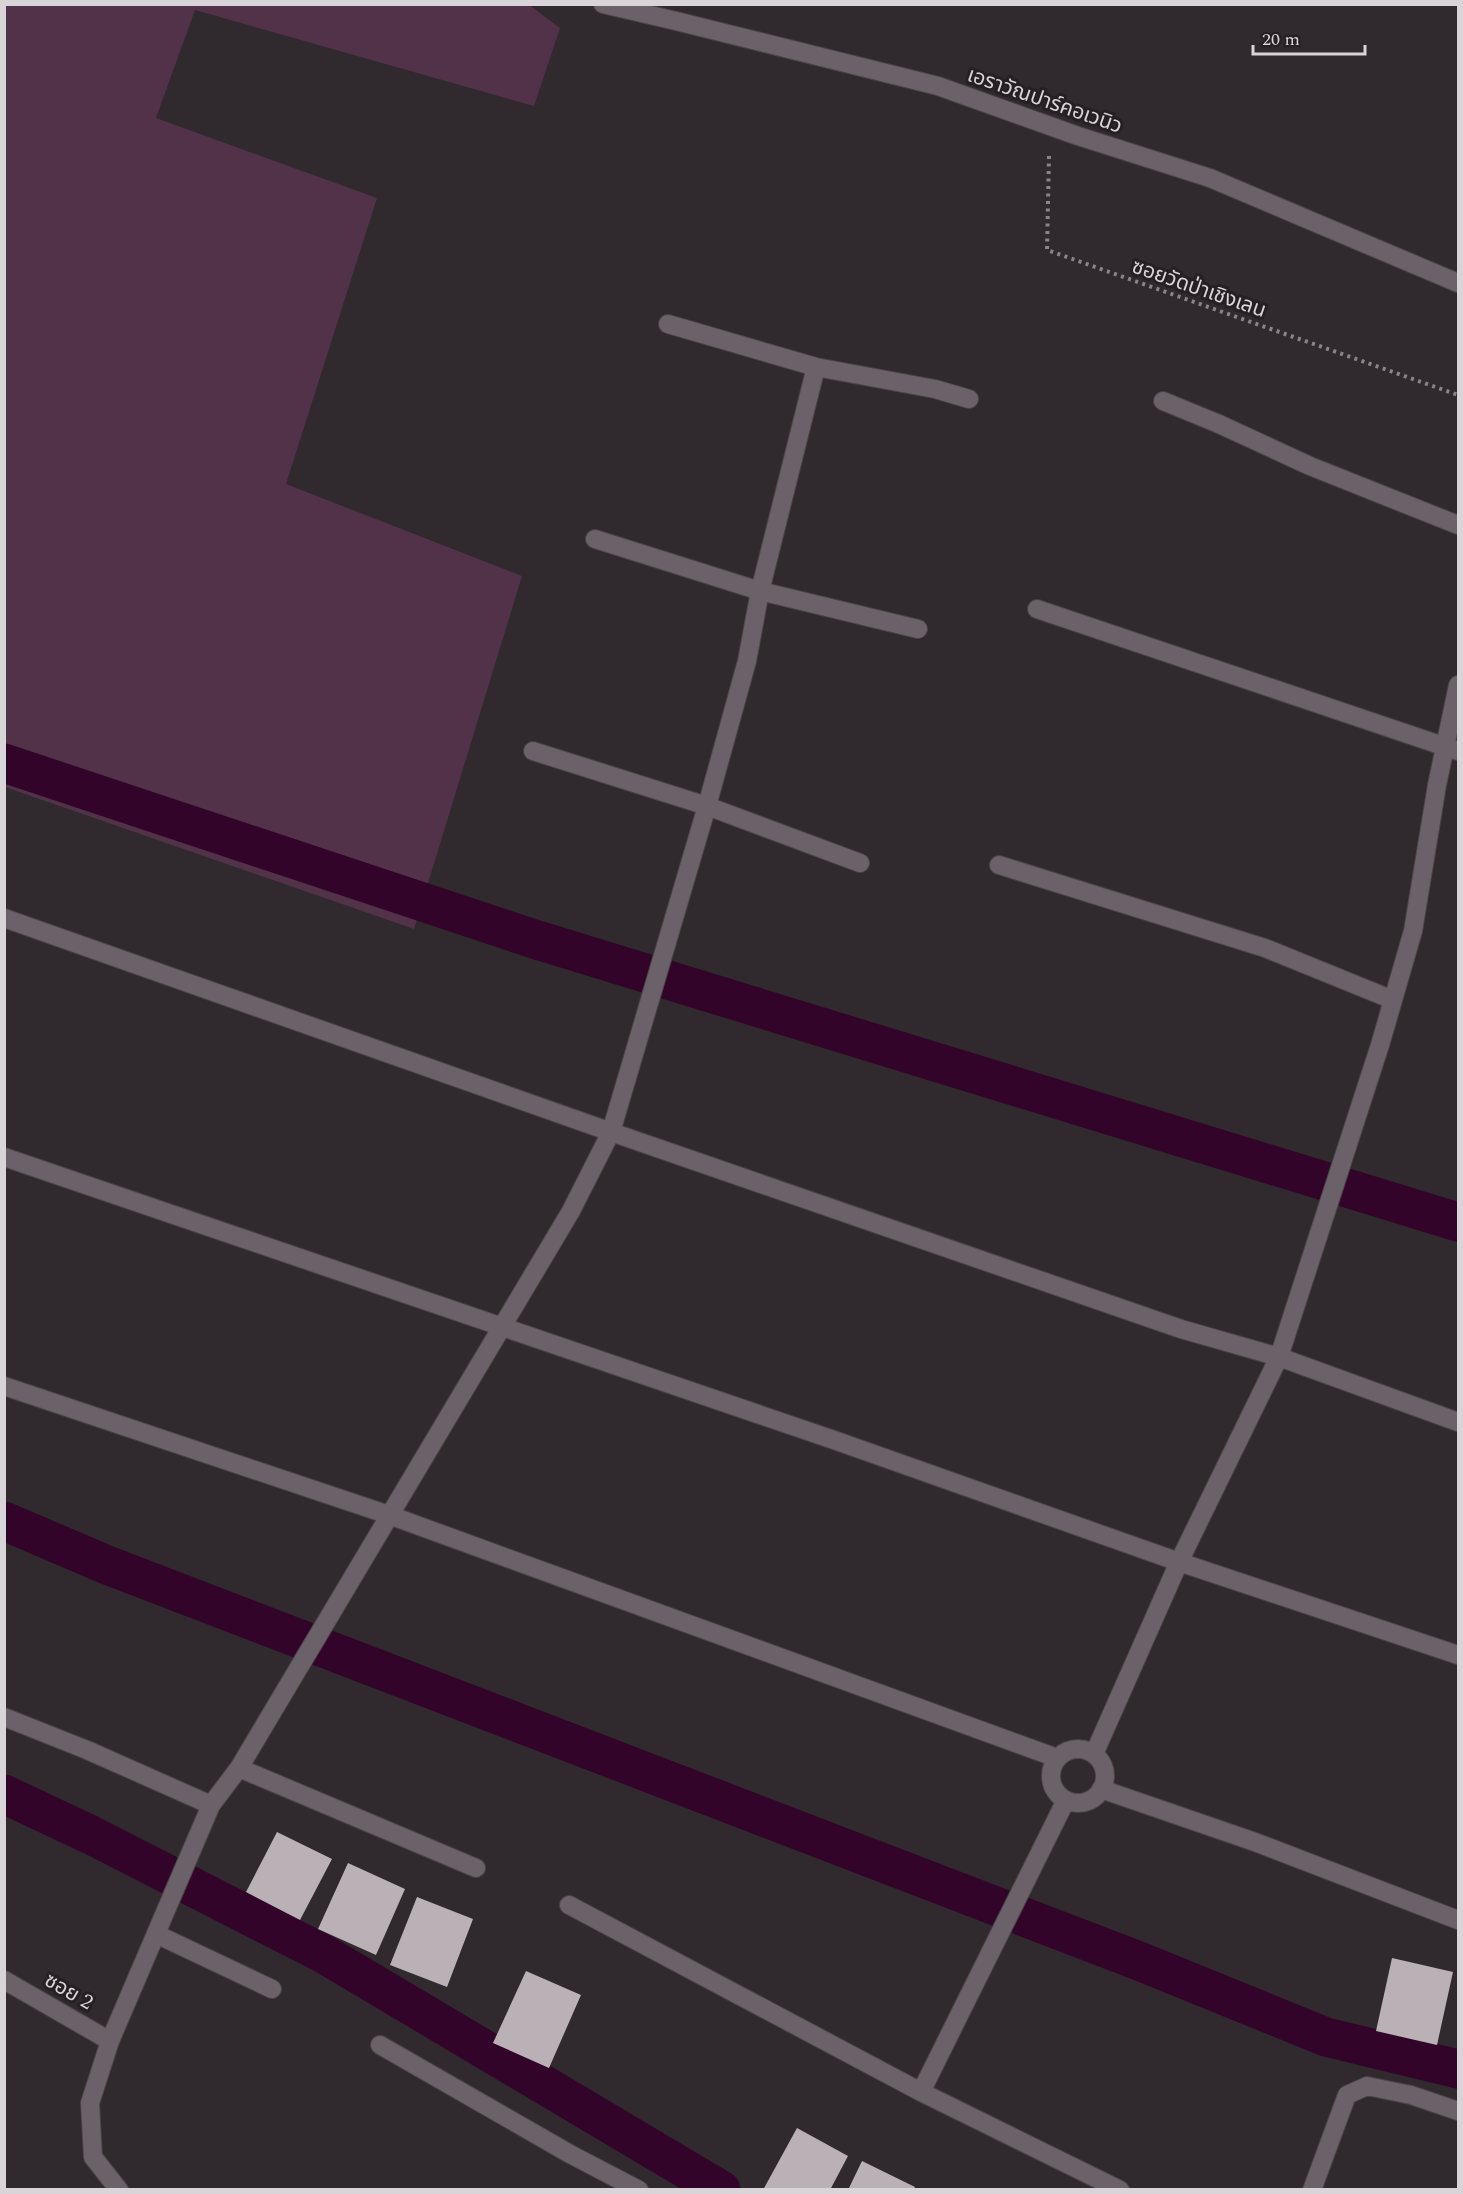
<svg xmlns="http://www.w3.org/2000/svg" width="1463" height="2194" font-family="Spectral,'Noto Sans Thai',serif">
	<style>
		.green { fill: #513248 }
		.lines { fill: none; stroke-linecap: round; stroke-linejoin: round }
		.canal { stroke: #330429; stroke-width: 39 }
		.building { fill: #b9b1b6 }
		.minor-casing { stroke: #4a4448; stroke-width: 20 }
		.path { stroke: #8a8488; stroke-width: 4; stroke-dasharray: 3 4.5; stroke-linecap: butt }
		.minor { stroke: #6a6268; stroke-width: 18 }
		.labels { text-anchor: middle; stroke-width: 6; stroke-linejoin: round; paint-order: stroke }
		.street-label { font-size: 21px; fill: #d8d4d7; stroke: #261f24 }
	</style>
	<rect width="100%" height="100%" fill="#30292d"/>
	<path class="green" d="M5,4h523l32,24 -26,78 -339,-96 -39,108 221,80 -91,286 236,92 -108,353 -409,-142z"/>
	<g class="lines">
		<path class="canal" d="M4,763l530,176 924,283
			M4,1521l103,44 1032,396 187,76 132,32
			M4,1794l87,41 233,119 397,236"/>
	</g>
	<path class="building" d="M277,1832l55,27 -32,61 -54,-28z
		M348,1863l57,26 -29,66 -58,-26z
		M417,1897l56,22 -26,68 -57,-22z
		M1392,1958l61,14 -16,73 -61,-14z
		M526,1971l55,24 -32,73 -56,-25z
		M797,2128l51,28 -18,34h-67z
		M862,2161l53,26 -2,3h-65z"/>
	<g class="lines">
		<g class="minor-casing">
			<path id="minor" d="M603,4l73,17 262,65 140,50 132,42 248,105
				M668,324l148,43 119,22 34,10
				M1163,401l56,23 91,42 148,59
				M595,539l165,52 158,38
				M1037,609l421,142
				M533,751l174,55 153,57
				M999,865l266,83 128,52
				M4,918l607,214 570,197 98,28 179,65
				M4,1157l830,283 345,122 279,93
				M4,1386l385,129 668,243
				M4,1717l83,33 124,55
				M1051 1776a27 27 0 1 1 54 0a27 27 0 1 1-54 0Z
				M1094,1754l85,-192 100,-205 101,-312 33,-114 24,-146 21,-100
				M239,1768l237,100
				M1101,1789l154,53 203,78
				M569,1905l352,187 199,98
				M156,1934l116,55
				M4,1980l106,61
				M380,2045l190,109 69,36
				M921,2092l145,-292
				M119,2190l-26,-33 -3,-54 20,-62 101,-236 28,-37 332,-557 40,-79 96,-326 40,-145 13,-70 56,-224
				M1312,2190l35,-95 20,-9 44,9 47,16"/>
		</g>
		<path class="path" d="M1049,156l-2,94 411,145"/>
		<use href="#minor" class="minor"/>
	</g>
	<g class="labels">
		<g class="street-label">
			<text transform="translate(1045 100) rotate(19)" y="7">เอราวัณปาร์คอเวนิว</text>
			<text transform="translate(1199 288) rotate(19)" y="7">ซอยวัดป่าเชิงเลน</text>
			<text transform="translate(69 1991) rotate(30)" y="7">ซอย 2</text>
		</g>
	</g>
	<rect width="1463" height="2194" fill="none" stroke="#d8d4d7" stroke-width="12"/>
	<path d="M1253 45v9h112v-9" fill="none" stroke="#d8d4d7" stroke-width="3"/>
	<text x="1262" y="45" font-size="18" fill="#d8d4d7" stroke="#261f24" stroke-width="4.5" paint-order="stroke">20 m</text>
</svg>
